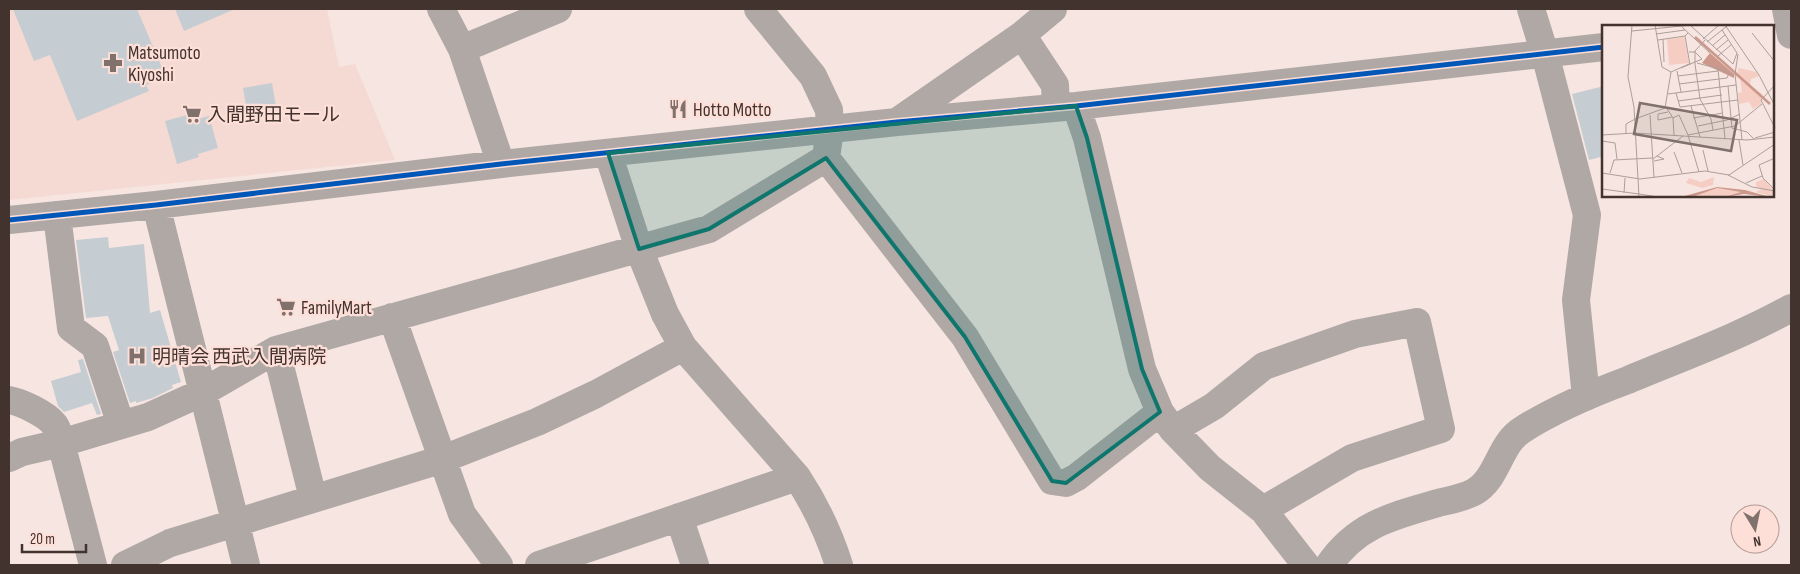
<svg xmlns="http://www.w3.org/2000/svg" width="1800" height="574" font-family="'Sofia Sans Condensed','Noto Sans JP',sans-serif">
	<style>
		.built { fill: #f5dad3 }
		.building { fill: #c6cdd2 }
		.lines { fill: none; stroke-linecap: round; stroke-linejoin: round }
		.minor { stroke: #b0a8a5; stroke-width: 28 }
		.cycleway-casing { stroke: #fedfd8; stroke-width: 8 }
		.cycleway { stroke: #0057b8; stroke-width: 5 }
		.marked { fill: #0f766e; fill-opacity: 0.2; stroke: #0f766e; stroke-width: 4; stroke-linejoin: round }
		.labels { text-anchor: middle; stroke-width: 4.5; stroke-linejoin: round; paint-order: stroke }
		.poi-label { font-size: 19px; fill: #42332f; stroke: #fedfd8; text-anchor: start }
		.inset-river { fill: none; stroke: #cd988c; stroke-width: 2.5 }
		.inset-road { fill: none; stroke: #ae9e99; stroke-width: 1 }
		.view { fill: #81716d; fill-opacity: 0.15; stroke: #81716d; stroke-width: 2.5 }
		.inset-edge { fill: none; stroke: #42332f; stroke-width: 2.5 }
	</style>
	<rect width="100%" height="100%" fill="#f6e5e0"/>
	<path class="built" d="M9,9h318l12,58 16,-3 40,96 -386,40z"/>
	<path class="building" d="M13,9h124l29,68 -20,8 3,6 -72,30 -27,-66 -16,6z
		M175,9h60l-51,22z
		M272,83l5,29 -29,5 -5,-29z
		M1604,86v70l-15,4 -17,-66z
		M187,115l2,6 20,-5 9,32 -20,6 1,3 -22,7 -12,-43z
		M108,237l1,11 35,-4 6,69 10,-3 21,72 -9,3 1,3 -20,10 -17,5v-2l-6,2 -17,-51 6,-2 -11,-34 -22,2 -10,-78z
		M83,359l18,55 -4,1 -5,-12 -28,9 -6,-6 -7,-25 30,-9 -3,-12z"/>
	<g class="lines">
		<path class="minor" d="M441,9l21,40 39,115
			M1531,9l14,45 42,161 -11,85 10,97
			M1786,9l5,26
			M1022,35l33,50 1,22
			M462,49l96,-40
			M1076,106l11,32 55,231 18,43 13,18 37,38 53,42 43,55
			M898,121l124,-86 31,-26
			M608,153l31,96 26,65 18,33 114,130c18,27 32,57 42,88
			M826,158l139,179 87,144 14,2 11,-6 83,-65
			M156,205l90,360
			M57,215l14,113 24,18 22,67
			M9,220l147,-15 345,-41 396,-42 179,-16 528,-59
			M392,317l70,197 37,51
			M276,350l37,148
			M9,400c12,2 37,14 45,24 4,4 5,13 7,19l32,122
			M1173,430l41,-24 50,-40 91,-32 62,-12 24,107 -89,29 -89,52
			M9,458l13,-6 39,-9 87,-26 55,-25 73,-42 433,-121 117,-71 4,-29 -1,-19 -16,-34 -55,-67
			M679,517l16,48
			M125,565l45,-22 273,-84 94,-37 59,-28 87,-47
			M539,565l258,-88
			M1329,565c28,-41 64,-49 109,-62 12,-3 25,-5 36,-11 24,-13 25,-48 48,-62 31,-20 71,-37 106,-50 55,-23 111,-43 163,-72"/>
		<g class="cycleway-casing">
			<path id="cycleway" d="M9,220l147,-15 345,-41 396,-42 179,-16 528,-59"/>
		</g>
		<use href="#cycleway" class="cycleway"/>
	</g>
	<path class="marked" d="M1076,106l11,32 55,231 18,43 -94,71 -14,-2 -87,-144 -139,-179 -117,71 -70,20 -31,-96z"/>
	<defs>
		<g id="pharmacy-bare" transform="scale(1.5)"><path d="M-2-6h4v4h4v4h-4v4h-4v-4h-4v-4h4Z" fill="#81716d" stroke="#fedfd8" stroke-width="2.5" paint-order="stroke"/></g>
		<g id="restaurant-bare" transform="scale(1.5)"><path d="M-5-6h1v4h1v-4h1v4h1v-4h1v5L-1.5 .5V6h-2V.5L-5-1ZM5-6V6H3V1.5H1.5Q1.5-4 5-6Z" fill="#81716d" stroke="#fedfd8" stroke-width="2.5" paint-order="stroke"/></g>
		<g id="supermarket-bare" transform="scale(1.5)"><path d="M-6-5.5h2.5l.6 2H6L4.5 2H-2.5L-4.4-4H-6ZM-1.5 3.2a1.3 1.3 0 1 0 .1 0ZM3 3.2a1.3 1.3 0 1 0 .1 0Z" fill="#81716d" stroke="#fedfd8" stroke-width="2.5" paint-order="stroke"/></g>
		<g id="hospital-bare" transform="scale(1.5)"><path d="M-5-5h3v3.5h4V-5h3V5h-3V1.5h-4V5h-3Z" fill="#81716d" stroke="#fedfd8" stroke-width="2.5" paint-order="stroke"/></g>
	</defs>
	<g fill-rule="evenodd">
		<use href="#pharmacy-bare" x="113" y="63"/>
		<use href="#restaurant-bare" x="678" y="109"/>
		<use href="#supermarket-bare" x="192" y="114"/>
		<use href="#supermarket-bare" x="286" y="307"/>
		<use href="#hospital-bare" x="137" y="356"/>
	</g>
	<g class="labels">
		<g class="poi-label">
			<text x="128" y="59">Matsumoto<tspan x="128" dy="22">Kiyoshi</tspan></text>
			<text x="693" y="116">Hotto Motto</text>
			<text x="207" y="121">入間野田モール</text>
			<text x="301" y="314">FamilyMart</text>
			<text x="152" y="363">明晴会 西武入間病院</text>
		</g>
	</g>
	<g transform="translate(1602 25)">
		<rect width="172" height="172" fill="#f6e5e0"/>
		<path d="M82,12l5,26 -20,2 -2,-26zM137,43l17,4 3,4 -8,3 -1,6 12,9 -1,10 -8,5 -4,-7 -10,2 -1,-11 4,-1 -2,-13 -4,-2zM112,152l-1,8 -11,3 -16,-5 3,-5 12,4zM162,154l10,12v6l-18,-5 6,-3 -6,-2v-5zM113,163l28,4 -18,5h-38z" fill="#f5cdc3"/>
		<path d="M108,28l24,21v4l-32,-15zM115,162l28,3 25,7 -26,-3 -19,3 16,-5 -24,-4 -22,8 -14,1z" fill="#cd988c"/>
		<path class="inset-river" d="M93,12l75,67"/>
		<path class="inset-road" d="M30,0l-4,52 6,30 5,90M53,0l7,42 9,5 18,-8M123,0l34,50 16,31M89,1l42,38 4,-11 -15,-23M80,2l28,26M30,6l59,-6M150,8l23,29M54,9l29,-4M83,11l5,29M61,14l1,23M101,14l16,-14M56,15l27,-4 3,-3M103,15l-10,11v13l5,35 11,20 2,11M105,17l20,-16M110,21l13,-11M114,25l12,-10M136,29l-3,20 7,66M116,31l14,-12M79,43l21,-9 -7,-7h-6M116,44l7,70M75,46l4,21M76,51l40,-5M77,59l48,-6 2,-5 -6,-3 -26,-7M173,60l-14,15 14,28M126,61l4,42 15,4 8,8M74,68l4,14 58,-7M66,69l68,-9M76,76l44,-6M89,81l9,31M64,82l7,11 1,17M66,87l-10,2v6l14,-3M48,90l4,63M71,93l6,-3 9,20M91,93l30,-5M33,94l30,-11 6,-36M96,101l29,-6 13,-6M24,108v-9l9,-5M0,110l33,-2 112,7 28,-3M153,113l20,-6M137,115l4,25M0,116l13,2 2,16M101,125l5,21M72,127l8,21M173,133l-16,7 4,13 12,12M51,134l30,-23M52,136l10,-2 -7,-3M97,147l-11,-37 47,-9 27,-22M0,148l38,6 65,-8 24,4 46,-31M8,148l4,-13 38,-2M126,150l24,12 23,4M144,158l16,-7M0,164l37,5M22,168l1,-15M37,169l19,3"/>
		<path class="view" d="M38,78l97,17 -6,31 -97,-17z"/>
		<rect width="172" height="172" class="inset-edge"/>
	</g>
	<rect width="1800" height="574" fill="none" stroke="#42332f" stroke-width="20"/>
	<g transform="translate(1755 529) rotate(170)"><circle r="24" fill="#fedfd8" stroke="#b39a94"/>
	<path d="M0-4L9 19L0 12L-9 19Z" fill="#81716d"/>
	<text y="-8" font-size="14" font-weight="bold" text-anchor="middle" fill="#42332f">N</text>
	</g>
	<path d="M22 544v8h64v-8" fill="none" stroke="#42332f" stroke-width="2.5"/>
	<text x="30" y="544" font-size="15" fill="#42332f" stroke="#fedfd8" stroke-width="4" paint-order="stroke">20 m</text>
</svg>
